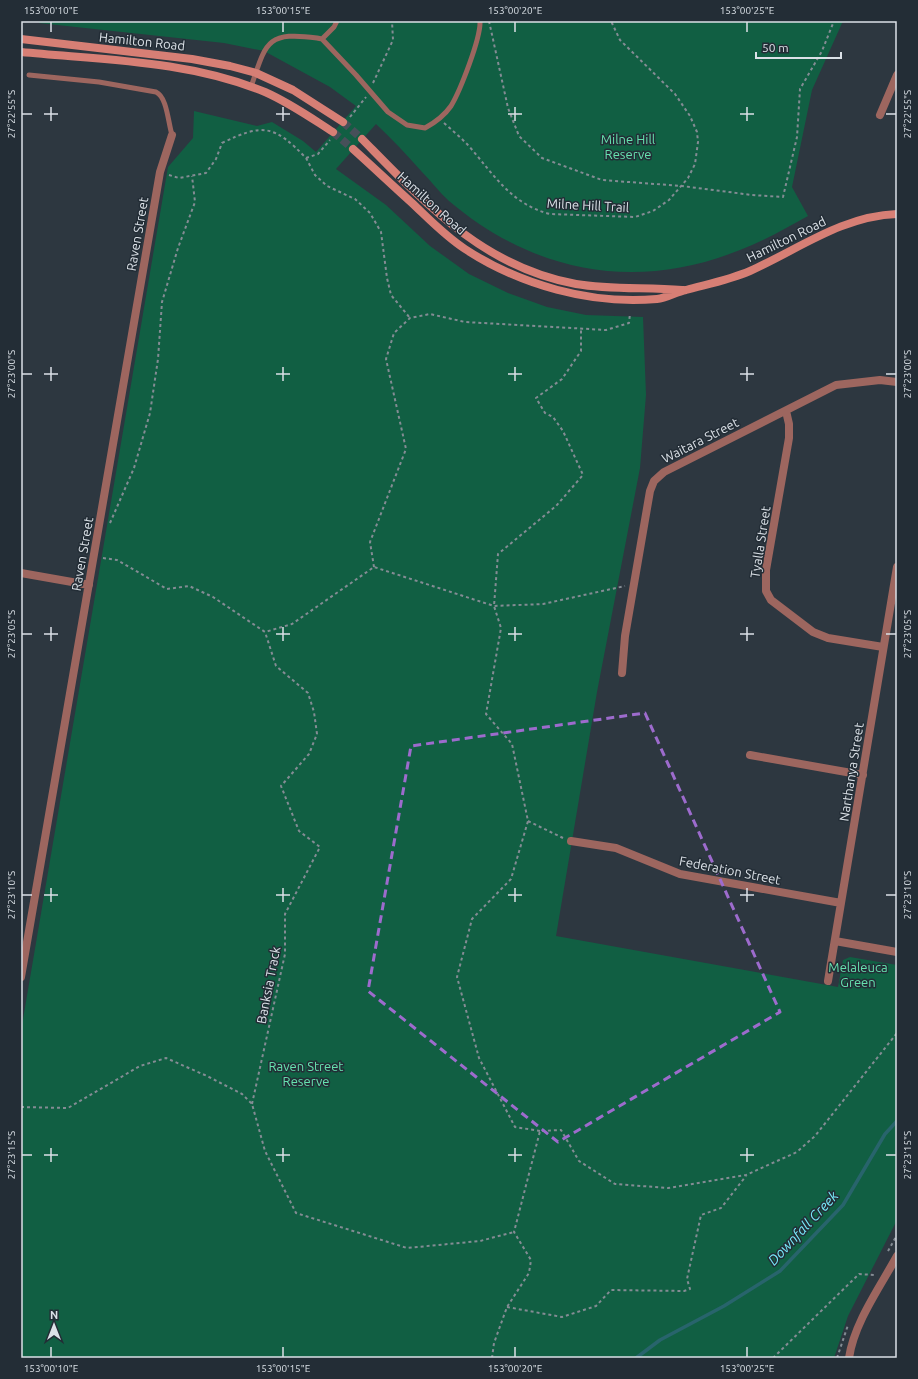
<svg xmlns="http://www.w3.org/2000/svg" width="918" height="1379" font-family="Ubuntu,sans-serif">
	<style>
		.green { fill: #115f43 }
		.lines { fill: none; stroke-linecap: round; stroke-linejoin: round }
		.stream { stroke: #28646c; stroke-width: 3.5 }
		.secondary-tunnel { stroke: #475059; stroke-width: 8; stroke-dasharray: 8 4; stroke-linecap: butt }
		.path { stroke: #848c94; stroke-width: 2; stroke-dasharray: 3 3; stroke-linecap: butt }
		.service { stroke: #9d665f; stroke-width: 5 }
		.minor { stroke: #9d665f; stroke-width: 8 }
		.secondary { stroke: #d77f75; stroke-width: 8 }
		.marked { fill: none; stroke: #9d6bcd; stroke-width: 3; stroke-dasharray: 8 5; stroke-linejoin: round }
		.ticks { fill: none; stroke: #dbe1e7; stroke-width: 1.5 }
		.labels { text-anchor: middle; stroke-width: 3; stroke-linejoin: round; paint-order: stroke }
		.street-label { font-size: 13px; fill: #dbe1e7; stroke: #232d36 }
		.park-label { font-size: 13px; fill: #66e2af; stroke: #232d36 }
		.water-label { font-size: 14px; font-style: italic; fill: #78ecfc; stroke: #232d36 }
		.neatline { fill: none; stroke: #dbe1e7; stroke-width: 1.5 }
		.ticks-label { font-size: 10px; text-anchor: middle; fill: #dbe1e7 }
	</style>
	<rect width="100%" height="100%" fill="#2d3740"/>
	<path class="green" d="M39,21h804l-31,69 -20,97 16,29c-22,12 -44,25 -68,34 -104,42 -206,23 -291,-49 -10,-9 -18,-20 -27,-29 -15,-17 -30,-33 -46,-48l-40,45 50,36 44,41 39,28 39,19 39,14 39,8 57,2 3,78 -6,73 -43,224 -41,244 282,51 5,-27 7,-3 47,8v255l-49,96 -14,42h-813v-327l147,-864 25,-29 1,-27 63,15 15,-4 31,19 13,11 40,-46 -26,-19 -66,-36 -40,-8 -185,-20z"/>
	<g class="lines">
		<path class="stream" d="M636,1358l24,-18 64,-34 56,-35 63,-66 42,-71 12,-13"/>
		<path class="secondary-tunnel" d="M343,122l19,17
			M333,132l20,17"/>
		<path class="path" d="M489,21l19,87 11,28 23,22 60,22 80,6 70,9 31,2 14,-60 3,-48 22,-38 12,-30
			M373,83l20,-43 -1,-19
			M350,117l16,-20
			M444,123c8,7 16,14 23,21 26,29 43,60 83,70l85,3 18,-6 16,-11 19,-22 7,-14 3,-22 -1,-10 -7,-16 -15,-22 -55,-54 -9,-19
			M306,158l9,17 12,11 28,13 15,14 11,19 6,46 4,17 19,23
			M169,175l10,3 27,-5 10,-14 6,-16c41,-20 52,-18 84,15l12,-4 12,-14
			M110,523l24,-55 16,-55 8,-54 4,-57 16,-54 17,-46 -3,-26
			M103,558l14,2 50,29 22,-3 24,11 52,35 27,-8 82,-57 120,39 49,-2 82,-18
			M374,567l-4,-25 36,-93 -20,-90 8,-26 16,-15 20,-4 35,8 141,8 23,-7 1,-10
			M528,821l35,17
			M252,1104l33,-150v-40l35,-67 -21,-16 -18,-45 28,-32 8,-20 -3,-22 -6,-19 -32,-27 -11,-34
			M21,1107l47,1 72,-42 26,-8 41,18 35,18 10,10 13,47 31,62 111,35 73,-7 34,-9
			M540,1131l-25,-4 -36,-69 -22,-81 15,-58 39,-40 17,-58 -16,-77 -26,-30 15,-86 -7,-22 4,-52 58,-48 27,-31 -20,-44 -10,-14 -8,-4 -9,-15 26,-19 19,-28v-23
			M888,1251l9,-16
			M507,1307l55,10 34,-11 15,-16 73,1 6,-2 -3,-10 14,-64 20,-7 25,-32
			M369,1358h5
			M492,1358l2,-15 13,-36 22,-34 2,-13 -17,-28 26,-101 21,-1 18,31 36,23 53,4 78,-13 51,-23 18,-16 82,-103
			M773,1358l86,-84 15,1
			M837,1358l11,-33"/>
		<path class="service" d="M322,39l12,-12 3,-6
			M29,75l70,7 57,10c11,5 12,30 16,43
			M251,87c15,-44 15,-56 66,-49l5,1 34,36 32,37 19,13 18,3c11,-6 19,-12 26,-22 9,-15 30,-68 29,-85"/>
		<path class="minor" d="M880,115l17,-40
			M786,411l3,13v14l-23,132v21l5,9 42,32 15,6 55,9
			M21,573l68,12
			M622,673l3,-37 25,-145 4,-10 10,-9 172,-87 44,-5 17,2
			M750,755l113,20
			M571,841l45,7 64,26 161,29
			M835,941l62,11
			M21,977l139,-805 12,-37
			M828,981l69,-414
			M849,1358c5,-35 31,-71 48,-102"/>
		<path class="secondary" d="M21,39l171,20 38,7 26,7 37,17 50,32
			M21,52c82,8 167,8 244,40 25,11 46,26 68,40
			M362,139c63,64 121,128 214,145 35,6 70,3 106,6
			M353,149c20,18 39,36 59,54 17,16 33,33 53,46 55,36 126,56 192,50 10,-1 19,-7 29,-9 22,-6 43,-10 64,-19 49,-22 92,-55 147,-57"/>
	</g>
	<path class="marked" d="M645,713l135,299 -222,130 -190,-151 43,-245z"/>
	<path class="ticks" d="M51,22v10M283,22v10M515,22v10M747,22v10M51,107v14M283,107v14M515,107v14M747,107v14M22,114h10M44,114h14M276,114h14M508,114h14M740,114h14M886,114h10M51,367v14M283,367v14M515,367v14M747,367v14M22,374h10M44,374h14M276,374h14M508,374h14M740,374h14M886,374h10M51,627v14M283,627v14M515,627v14M747,627v14M22,634h10M44,634h14M276,634h14M508,634h14M740,634h14M886,634h10M51,888v14M283,888v14M515,888v14M747,888v14M22,895h10M44,895h14M276,895h14M508,895h14M740,895h14M886,895h10M51,1148v14M283,1148v14M515,1148v14M747,1148v14M22,1155h10M44,1155h14M276,1155h14M508,1155h14M740,1155h14M886,1155h10M51,1347v10M283,1347v10M515,1347v10M747,1347v10"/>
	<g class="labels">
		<g class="street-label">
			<text transform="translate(142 41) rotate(6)" y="5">Hamilton Road</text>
			<text transform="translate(432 203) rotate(42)" y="5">Hamilton Road</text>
			<text transform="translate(588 205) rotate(3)" y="5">Milne Hill Trail</text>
			<text transform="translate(137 234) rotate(-80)" y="5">Raven Street</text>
			<text transform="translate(786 239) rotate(-26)" y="5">Hamilton Road</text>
			<text transform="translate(700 440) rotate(-27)" y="5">Waitara Street</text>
			<text transform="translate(760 542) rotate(-81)" y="5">Tyalla Street</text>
			<text transform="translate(82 554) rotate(-80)" y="5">Raven Street</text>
			<text transform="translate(851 772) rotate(-81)" y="5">Narthanya Street</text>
			<text transform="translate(730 870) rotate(11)" y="5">Federation Street</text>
			<text transform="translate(268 985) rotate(-79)" y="5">Banksia Track</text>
		</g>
		<g class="park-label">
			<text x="628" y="144">Milne Hill<tspan x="628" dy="15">Reserve</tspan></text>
			<text x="858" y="972">Melaleuca<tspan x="858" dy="15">Green</tspan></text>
			<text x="306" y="1071">Raven Street<tspan x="306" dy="15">Reserve</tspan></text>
		</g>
		<g class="water-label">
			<text transform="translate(803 1228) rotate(-47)" y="5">Downfall Creek</text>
		</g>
	</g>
	<rect width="918" height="1379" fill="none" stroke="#232d36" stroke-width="44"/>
	<g transform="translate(54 1325)" stroke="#232d36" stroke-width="3" paint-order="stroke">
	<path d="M0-3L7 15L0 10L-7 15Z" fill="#dbe1e7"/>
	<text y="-6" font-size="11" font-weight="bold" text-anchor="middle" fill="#dbe1e7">N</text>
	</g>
	<path d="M756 52v6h85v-6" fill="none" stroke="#dbe1e7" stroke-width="2"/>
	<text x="762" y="52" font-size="12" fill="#dbe1e7" stroke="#232d36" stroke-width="3" paint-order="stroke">50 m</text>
	<rect x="22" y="22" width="874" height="1335" class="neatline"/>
	<g class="ticks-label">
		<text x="51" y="14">153°00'10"E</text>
		<text x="283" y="14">153°00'15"E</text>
		<text x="515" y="14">153°00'20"E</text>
		<text x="747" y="14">153°00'25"E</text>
		<text transform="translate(11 114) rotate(-90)" y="4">27°22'55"S</text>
		<text transform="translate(907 114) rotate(-90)" y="4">27°22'55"S</text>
		<text transform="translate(11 374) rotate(-90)" y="4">27°23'00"S</text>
		<text transform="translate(907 374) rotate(-90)" y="4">27°23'00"S</text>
		<text transform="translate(11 634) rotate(-90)" y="4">27°23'05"S</text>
		<text transform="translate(907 634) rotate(-90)" y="4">27°23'05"S</text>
		<text transform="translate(11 895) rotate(-90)" y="4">27°23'10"S</text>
		<text transform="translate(907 895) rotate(-90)" y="4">27°23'10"S</text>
		<text transform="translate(11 1155) rotate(-90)" y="4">27°23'15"S</text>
		<text transform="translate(907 1155) rotate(-90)" y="4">27°23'15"S</text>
		<text x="51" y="1372">153°00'10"E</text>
		<text x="283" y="1372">153°00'15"E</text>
		<text x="515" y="1372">153°00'20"E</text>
		<text x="747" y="1372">153°00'25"E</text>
	</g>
</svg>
